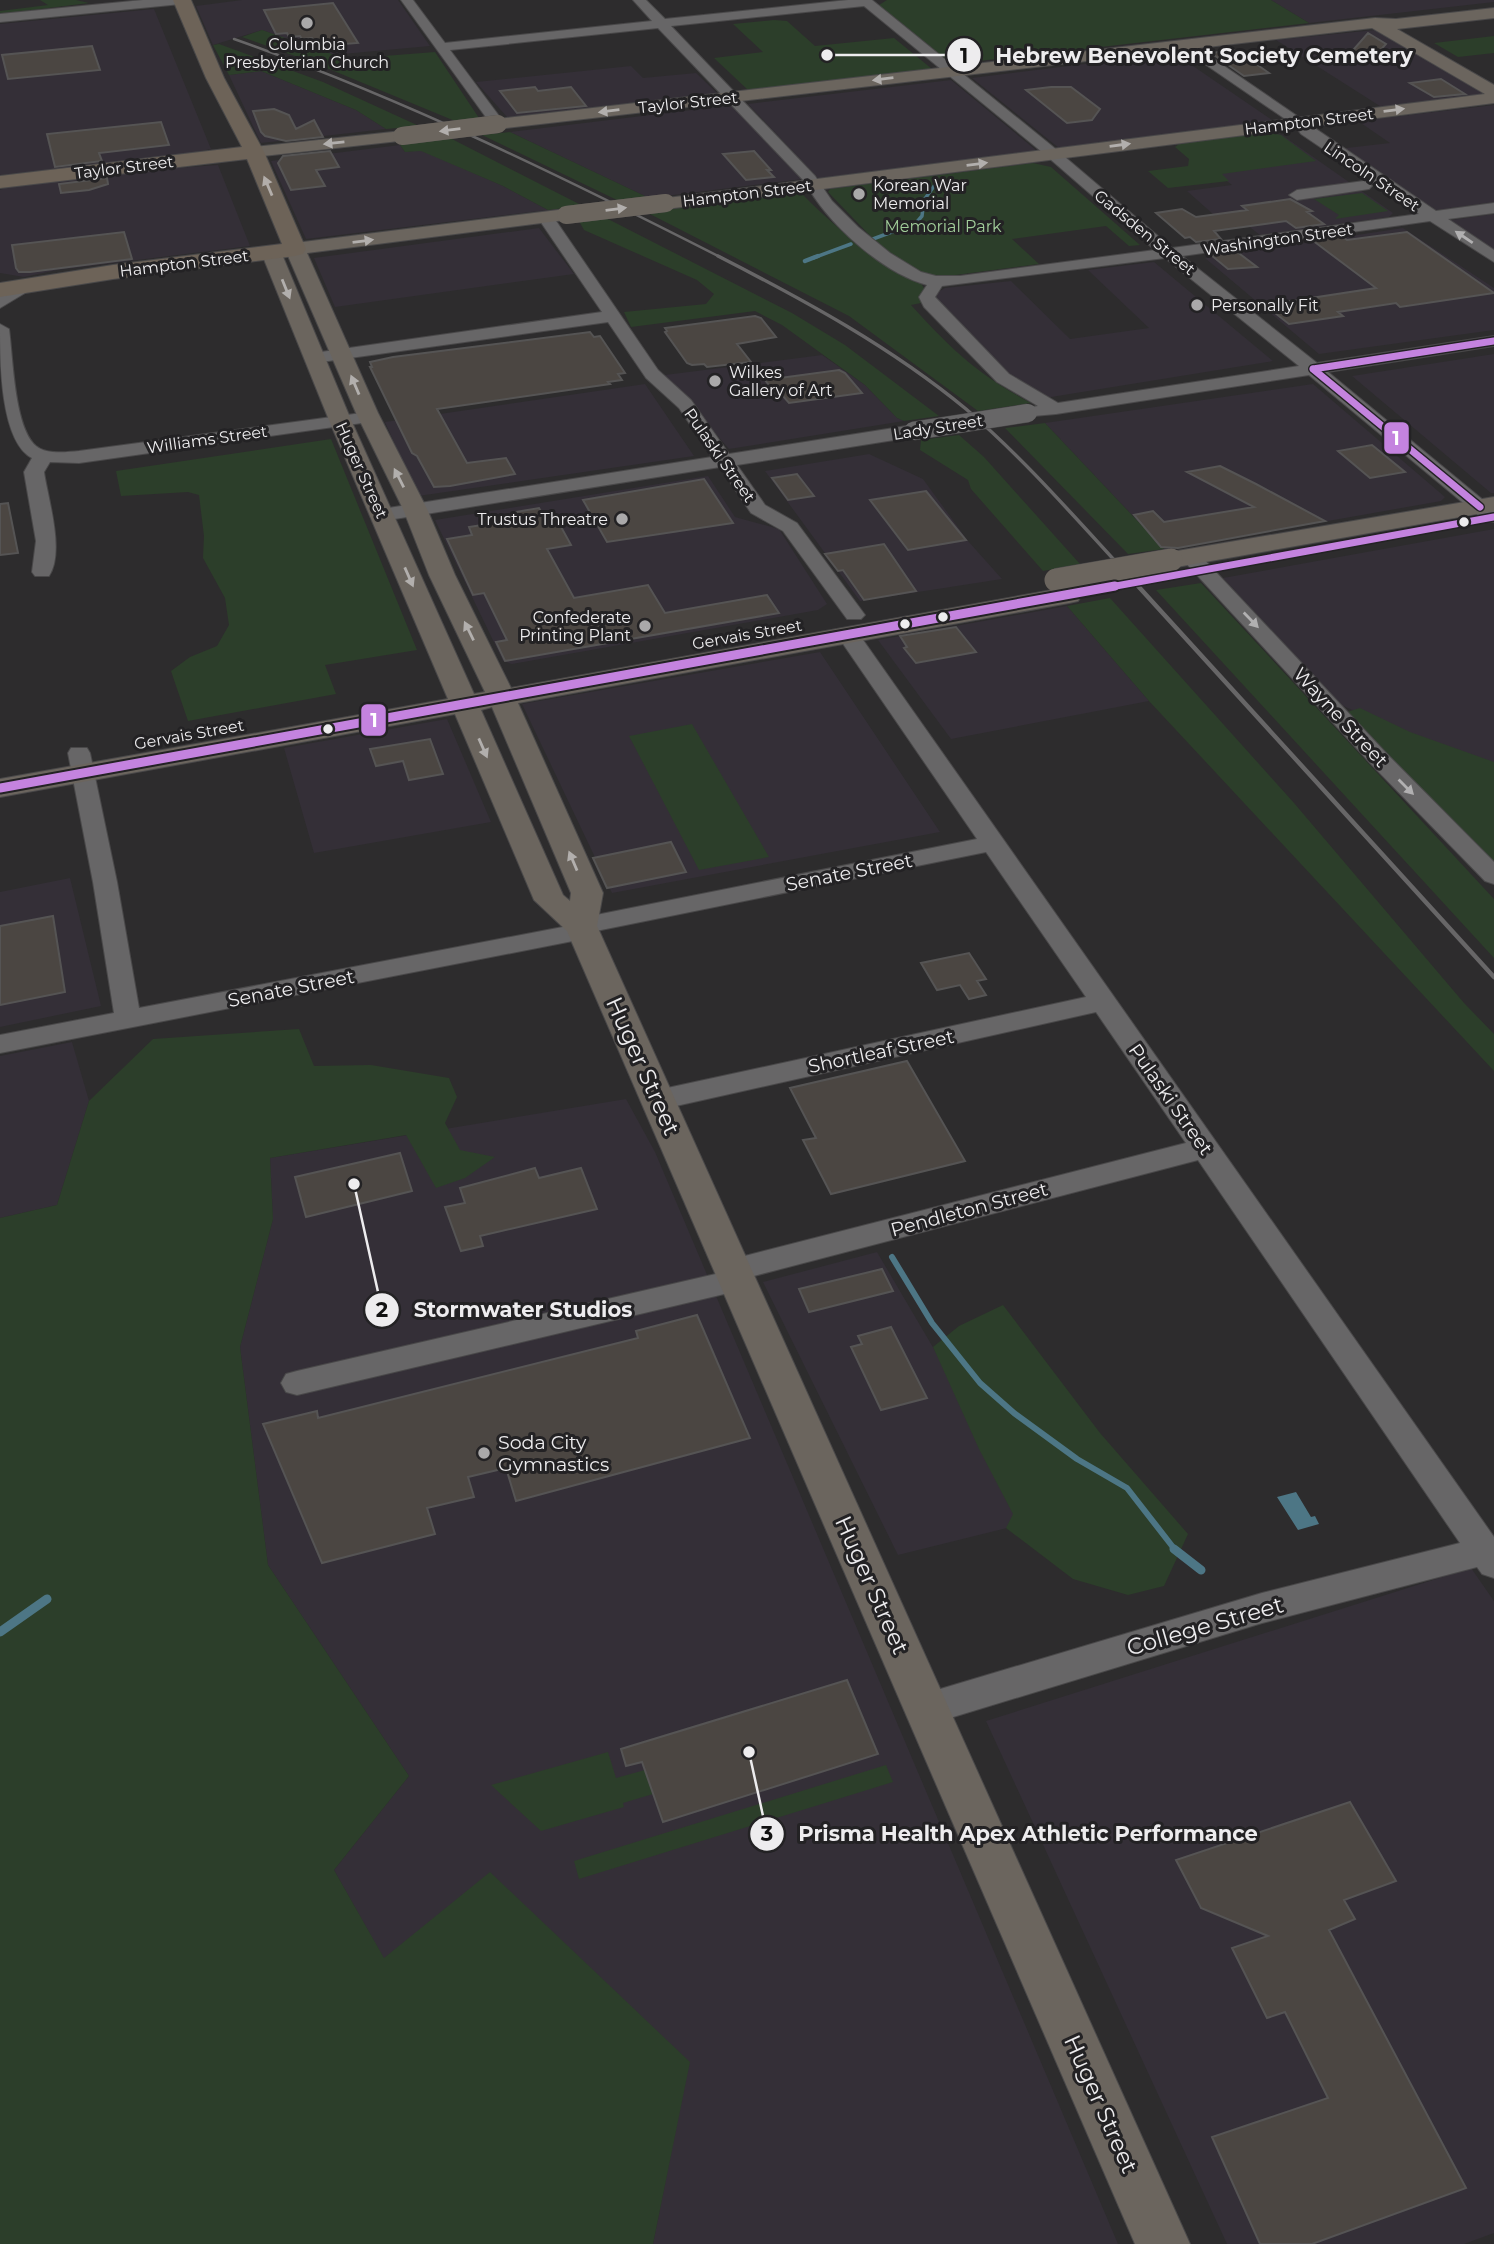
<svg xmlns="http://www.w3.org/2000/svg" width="1494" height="2244" font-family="Montserrat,sans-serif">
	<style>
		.built { fill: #342f37 }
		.green { fill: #2c3e2a }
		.water { fill: #4d7685 }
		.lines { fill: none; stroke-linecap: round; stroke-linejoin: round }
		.stream-far3 { stroke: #4d7685; stroke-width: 3.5 }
		.stream-far2 { stroke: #4d7685; stroke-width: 4.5 }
		.stream-far1 { stroke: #4d7685; stroke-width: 6 }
		.stream { stroke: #4d7685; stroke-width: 9 }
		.building { fill: #4b4642; stroke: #555454; stroke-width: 2 }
		.minor-casing { stroke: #494849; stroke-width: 2 }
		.major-casing { stroke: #494849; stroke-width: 2 }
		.highway-casing { stroke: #494849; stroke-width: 2 }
		.minor { fill: #676667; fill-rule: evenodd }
		.major { fill: #6b655e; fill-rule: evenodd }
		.highway { fill: #6d6358; fill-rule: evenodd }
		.rail-far2 { stroke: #676667; stroke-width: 2.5 }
		.rail-far1 { stroke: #676667; stroke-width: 3.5 }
		.rail { stroke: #676667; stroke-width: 4.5 }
		.minor-bridge-casing { stroke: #494849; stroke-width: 19; stroke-linecap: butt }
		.major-bridge-far1-casing { stroke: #494849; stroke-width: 18; stroke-linecap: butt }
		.major-bridge-casing { stroke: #494849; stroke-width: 24; stroke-linecap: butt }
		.minor-bridge { stroke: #676667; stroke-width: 18 }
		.major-bridge-far1 { stroke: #6b655e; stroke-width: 18 }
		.major-bridge { stroke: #6b655e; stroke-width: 23 }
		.bus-1-far1-casing { stroke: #232224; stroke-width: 10 }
		.bus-1-casing { stroke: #232224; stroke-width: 13 }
		.bus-1-far1 { stroke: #c483df; stroke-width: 7 }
		.bus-1 { stroke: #c483df; stroke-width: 9 }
		.oneway { fill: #b2afad }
		.oneway2 { fill: #b3aeaa }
		.oneway3 { fill: #b1b0b1 }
		.poi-dot { fill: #aaa9aa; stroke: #232224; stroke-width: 2.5 }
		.bus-dot { fill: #edecee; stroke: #232224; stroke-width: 2.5 }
		.labels { text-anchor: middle; stroke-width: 6; stroke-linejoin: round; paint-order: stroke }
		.far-poi-label { font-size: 16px; fill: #edecee; stroke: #232224; text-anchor: start }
		.far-street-label { font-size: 16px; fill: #edecee; stroke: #232224 }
		.far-park-label { font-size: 16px; fill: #a2ce9a; stroke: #232224 }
		.street-label { font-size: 19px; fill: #edecee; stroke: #232224 }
		.poi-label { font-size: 19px; fill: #edecee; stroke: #232224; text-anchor: start }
		.near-street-label { font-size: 23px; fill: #edecee; stroke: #232224 }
		.leader { fill: none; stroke: #edecee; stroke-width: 2.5 }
		.callout-dot { fill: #edecee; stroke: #232224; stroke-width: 2.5 }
		.mark-label { font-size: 21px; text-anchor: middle; font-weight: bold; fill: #111 }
		.callout-label { font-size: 21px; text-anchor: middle; font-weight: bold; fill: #edecee; stroke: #232224; stroke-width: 6; stroke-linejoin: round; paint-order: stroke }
		.line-badge { stroke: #232224; stroke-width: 2.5 }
		.badge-label { font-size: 19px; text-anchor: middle; font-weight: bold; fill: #fff }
	</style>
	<rect width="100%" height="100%" fill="#2d2c2d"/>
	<path class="built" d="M242,0h156l32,46 -98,9 -70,-25 -49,15 -17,-39z
		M1271,0h223v2l-185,21z
		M154,9l57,140 -29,6 -182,20v-151z
		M1375,30l111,65 -103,13 -107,-68z
		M1174,53l101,69 -216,26 -87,-70z
		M631,66l12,12 53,-5 21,20 -210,24 -31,-35z
		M261,71l95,39 30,19 -125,14 -32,-68z
		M951,80l86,71 -219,27 -70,-74z
		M733,105l70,74 -154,19 -139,-66z
		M1494,105v97l-65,9 -91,-62 52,-6 -32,-22z
		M1266,132l16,3 111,78 -4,4 -129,18 -30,-23 -16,3 -27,-24 45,-6 -56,-43z
		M400,145l5,7 16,-2 82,36 45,24 -242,29 -35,-78z
		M218,165l32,81 -193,24 -33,7 -24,-4v-83l9,-4 152,-17z
		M1494,214v39l-49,-32z
		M539,228l35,46 -239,33 -21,-49z
		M1403,228l91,60v42l-175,24 -114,-96z
		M1154,262l119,99 -228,37 -31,-17 -79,-81v-6l10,-6 66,-7 59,58 79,-11 -61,-58z
		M1494,354v139h-3l-139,-117z
		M822,355l43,30 32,33 7,3 -175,28 -64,-74z
		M645,384l49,72 -276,40 -33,-74z
		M1313,384l132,113 -4,4 -276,49 -120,-127z
		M869,454l54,25 45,62 34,38 -142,22 -95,-130z
		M708,476l27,41 44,12 48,75 -9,6 -306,54 -9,-3 -68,-141z
		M1494,529v235l-105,-38 -48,-21 -118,-127z
		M1067,606l82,95 -198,38 -73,-99z
		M820,652l120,180 -328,61 -90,-189z
		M447,719l44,103 -177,31 -30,-105z
		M70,878l31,128 -101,21v-135z
		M72,1042l17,59 -32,104 -57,13v-162z
		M626,1099l29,53 463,1092h-465l36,-182 -305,-103 -50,-89 75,-94 -141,-211 -28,-218 33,-128 -3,-61z
		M877,1252l158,269 -137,34 -135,-273z
		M1471,1568l23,33v632l-30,11h-237l-241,-523z"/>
	<path class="green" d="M40,0h36l13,3 -89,11v-3l48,-6z
		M887,0h384l38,23 -357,41 -73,-59z
		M774,20l13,1 28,25 79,-8 38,31 -184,21 -34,-32 49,-6 -30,-28z
		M262,30l84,29 89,-7 44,66 -24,3 -138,-57 -75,-27z
		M1494,36v17l-36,4 -24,-14z
		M219,44l104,38 96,44 -33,3 -30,-19 -95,-39 -32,4 -16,-30z
		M510,132l139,66 -30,3 -137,-66z
		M1266,132l15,3 35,26 -94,13 7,7 -61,7 -20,-17 40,-5 1,-7 -14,-12 4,-3z
		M450,138l133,68 -35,4 -45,-24 -82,-35 -16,1 -5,-7z
		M1033,163l18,4 89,78 -11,1 -23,-20 -94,13 27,25 -91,12 -17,-1 -18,-5 -34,-25 -51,-53 2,-3z
		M801,193c39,39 70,64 119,89l4,6 -3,15 -10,2c41,45 66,69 120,98l-53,8 -129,-95 -203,-104z
		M1362,193l26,18 -53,8 4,-4 -25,-16z
		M606,218l186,95 53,32 94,71 -35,5 -7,-3 -32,-33 -83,-60 -27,-14 -124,16 -7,-15 82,-8 8,-10 -17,-14 -113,-50 -5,-9z
		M1045,423l119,126 -36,5 -123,-126z
		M959,435l25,22 96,107 -37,7 -72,-82 -3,-9 -48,-30 1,-10z
		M331,439l86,211 -92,15 11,29 -148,27 -17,-50 19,-14 27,-11 12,-21 -4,-27 -22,-40 1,-22 -5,-41 -11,-3 -67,4 -5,-25z
		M1201,583l293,316v59l-338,-368z
		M1110,598l184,205 170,200 30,31v37l-345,-370 -82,-95z
		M1360,708l50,24 84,30v104l-147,-154z
		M692,724l77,133 -70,13 -70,-134z
		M299,1029l15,37 57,-1 78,13 8,19 -12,26 15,27 35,7 -30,21 -29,10 -30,-53 -136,23 3,61 -33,128 28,218 141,211 -75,94 50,88 106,-86 200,190 -37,182h-653v-1026l57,-13 32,-104 64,-62z
		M1003,1305l97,128 88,101 -24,52 -36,9 -55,-16 -67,-51 7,-14 -34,-65 -46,-102 26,-21z
		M608,1752l8,26 29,-8 8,24 -30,9 1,4 -83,24 -50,-46z
		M886,1765l7,17 -314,97 -5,-18z"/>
	<path class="water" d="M1296,1492l15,25 4,-1 4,8 -21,6 -21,-33z"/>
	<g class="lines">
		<path class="stream-far3" d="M873,239l43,-16 6,-7 2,-16 13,-18
			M813,258l38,-14"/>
		<path class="stream-far2" d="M805,261l13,-5"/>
		<path class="stream-far1" d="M892,1257l40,66 48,60 34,30 63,46 50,29 49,63"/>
		<path class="stream" d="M1174,1549l27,21
			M0,1632l47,-33"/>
	</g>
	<path class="building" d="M333,3l25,40 -27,2 -3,-5 -14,1 -2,-3 -10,1 -2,-3 -11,1 -2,-4 -11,1 -12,-24z
		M1368,33l18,11 -9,10 -30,3z
		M92,46l8,24 -92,9 -6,-24z
		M1236,50l33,23 -25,3 -33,-23z
		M1441,79l24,15 -31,3 -24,-14z
		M535,87l3,4 33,-4 15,19 -69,7 -17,-22z
		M1051,87h20l29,22 -8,11 -25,3 -41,-33z
		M274,109l15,6 7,14 18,-9 9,17 -37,4 -21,-5 -4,-4 -8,-21z
		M161,122l8,23 -70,8 3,8 -47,6 -8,-33z
		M330,151l9,16 -23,3 9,16 -34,4 -13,-27 5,-7z
		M754,151l17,19h-4l7,7 -28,3 -23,-26z
		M107,178l1,6 -19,6 -28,3 -2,-9z
		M1290,199l22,12 -5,1 17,12 -28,4 -10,-7 -21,3 -51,7 7,8 -25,3 -6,-5 -5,1 -29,-25 26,-4 14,8 51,-7 -5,-4z
		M124,232l8,27 -102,13h-11l-3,-4 -4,-23z
		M1407,232l87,61 -94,14 -4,-4 -58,9 5,4 -54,8 -24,-19 111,-17 -64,-48 29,-4 6,4z
		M1236,251l21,16 -29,2 -17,-14z
		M755,316l6,2 15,19 -39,7 14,18 -44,5 -3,-3 -12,1 -5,-2 -22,-31 2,-1 -2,-3z
		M590,332l4,5 6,-1 25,37 -7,1 4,6 -14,2 2,2 -173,25 30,54 39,-5 9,16 -65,12 -16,1 -17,-31 -5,-3 -42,-86h2l-2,-5 23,-5z
		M839,370l6,3 17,20 -73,10 -6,-7 -5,1 -13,-17z
		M1372,445l33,27 -35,6 -32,-27z
		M1220,466l36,18 69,37 -147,27 -17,-1 -27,-32 19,-4 11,11 90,-15 -67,-35z
		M797,474l17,22 -26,4 -16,-22z
		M704,479l29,44 -126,19 -24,-42z
		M926,491l30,37 10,12 -58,10 -38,-50z
		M8,503l10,50 -18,2v-51z
		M539,508l4,7 11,-1 17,31 -24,4 27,49 74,-13 17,28 102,-18 12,18 -274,48 -9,-19 11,-2 -23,-47 -11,2 -26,-56 25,-4 -3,-8 51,-8 -4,-7z
		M884,544l32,47 -52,9 -21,-30 -5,1 -13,-17z
		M956,627l20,25 -60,11 -12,-15 3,-1 -7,-11z
		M430,739l13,35 -34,6 -6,-19 -27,5 -6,-17z
		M671,842l15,30 -79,16 -14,-30z
		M53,916l12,76 -65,13v-79z
		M969,953l17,26 -9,2 9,14 -17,4 -9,-14 -23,5 -16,-27z
		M907,1061l58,100 -134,33 -28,-54 13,-2 -26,-50z
		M400,1153l12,38 -106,26 -11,-40z
		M535,1168l4,10 42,-10 16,41 -117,27 3,10 -22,5 -16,-44 20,-4 -5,-15z
		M882,1269l11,22 -84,21 -10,-23z
		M697,1315l53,123 -234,63 -10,-33 -38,9 6,20 -47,11 8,26 -113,29 -59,-139 54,-13 1,7 320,-80 -2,-7z
		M891,1327l36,71 -46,12 -30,-63 11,-3 -4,-8z
		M847,1680l31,74 -215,68 -21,-60 -16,4 -5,-17z
		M1350,1802l46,79 -52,19 11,19 -26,11 137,258 -154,56h-52l-48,-107 116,-39 -43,-86 -18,6 -35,-70 36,-12 -67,-28 -25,-48z"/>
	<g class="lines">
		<g class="minor-casing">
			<path id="minor" d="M143,0h44l-6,4 -181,18v-8z
				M401,0h12l32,43 207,-22 -19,-21h13l19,19 183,-19h24l180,146 120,102 247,-34 -118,-80 -7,-9 -117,-80 7,-4 5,1 247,169 58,-8v10l-46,6 46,31v12l-64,-41 -248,35 135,107 177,-27v10l-166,26 166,137v13l-9,-1 -176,-146 -253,39 -34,3 -3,-4 3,-4 16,-3 -41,-24 -73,-75 -5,-10 8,-12c-45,-12 -101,-63 -122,-103l-147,-154 -208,22 55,74 -7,4 -5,-1zM864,6l178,146 113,98 -195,26h-24l-15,-4 -31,-19 -32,-26 -26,-26 -17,-25 -144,-150zM1165,258l134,108 -241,37 -49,-29 -74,-77 7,-11z
				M1364,181l5,2 3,3 -3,3 -72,11 -8,-5 8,-5z
				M546,213l6,2 106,155 33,30 38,54 184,-29 7,2 2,4 -9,6 -176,28 28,40 32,18 68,92 -4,4h-14l-64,-88 -32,-18 -31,-46 -338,54 -7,-2 -3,-4 10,-6 330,-52 -33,-49 -33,-30 -38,-56 -294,41 -9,-5 9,-5 288,-41 -64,-94z
				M29,279l6,2 2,3 -2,3 -35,21v-12z
				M0,324l9,5c4,28 5,98 27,117 11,9 30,6 43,5l290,-39 9,5 -9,5 -290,41 -29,-1 -6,10c4,27 21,80 5,104h-14l-3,-4 4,-31 -12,-69 8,-14c-32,-17 -32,-97 -32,-134z
				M1191,551l7,2 189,201 107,108v22l-9,-3 -114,-117 -187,-203 -3,-4 3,-4z
				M848,629l8,1 638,907v41l-12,-4 -5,-7 -215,56 -335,102 -13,-5 -5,-11 5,-11 13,-5 335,-100 198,-50 -262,-383 -448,117 2,3 -4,8 -11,3 -440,104 -11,-3 -5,-9 5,-9 11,-3 423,-98 -2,-3 4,-8 11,-3 453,-116 -90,-131 -438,98 -10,-3 -4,-7 4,-7 10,-3 428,-93 -100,-145 -390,79 -4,6 -9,2 -583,114v-18l114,-22 -21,-131 -25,-129 3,-5h16l3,5 27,129 22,126 429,-82 4,-6 9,-2 396,-79 -140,-204 3,-5z"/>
		</g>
		<g class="major-casing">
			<path id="major" d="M1494,8v10l-97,11 97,56v18l-828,106 -7,-2 -3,-4 3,-4 826,-105 -113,-66 -874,101 -9,-5 9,-5 877,-101 21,1z
				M402,131l6,1 3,4 -3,4 -154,17 -9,-5 9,-5z
				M566,209l7,2 3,4 -3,4 -266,34 71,160 49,96 28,66 56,113 558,-101 9,2 4,6 -4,6 -9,2 -551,100 85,190 -6,33 593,1318h-55l-568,-1313 -33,-31 -79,-186 -455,83v-18l448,-80 -119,-279 -68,-168 3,-4h14l3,4 70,168 123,274 11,-2 -56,-117 -26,-66 -47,-96 -71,-164 3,-4 7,-2zM492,707l79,186 -1,8 -7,-6 -82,-185z
				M1494,497v14l-323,57 -9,-3 -4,-5 4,-5 9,-3z"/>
		</g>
		<g class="highway-casing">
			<path id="highway" d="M173,0h18l33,78 40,74 42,97 -3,5 -8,2 -182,23 -113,18v-14l113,-18 169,-21 -35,-85 -247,29v-12l242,-29 -36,-69z"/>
		</g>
		<use href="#minor" class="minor"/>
		<use href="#major" class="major"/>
		<use href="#highway" class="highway"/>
		<path class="rail-far2" d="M234,39c168,59 329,138 488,219"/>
		<path class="rail-far1" d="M718,256c86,44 173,91 248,153 63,54 117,118 174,179"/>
		<path class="rail" d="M1138,586l356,391"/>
		<g class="minor-bridge-casing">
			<path id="minor-bridge" d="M913,431l115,-18"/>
		</g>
		<g class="major-bridge-far1-casing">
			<path id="major-bridge-far1" d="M402,136l96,-12
				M566,215l100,-12"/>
		</g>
		<g class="major-bridge-casing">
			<path id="major-bridge" d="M1056,580l115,-20"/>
		</g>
		<use href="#minor-bridge" class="minor-bridge"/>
		<use href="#major-bridge-far1" class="major-bridge-far1"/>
		<use href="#major-bridge" class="major-bridge"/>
		<g class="bus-1-far1-casing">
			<path id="bus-1-far1" d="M1313,369l167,138
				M1313,369l181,-28
				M1105,588l389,-71"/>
		</g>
		<g class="bus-1-casing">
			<path id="bus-1" d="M0,788l1115,-202"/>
		</g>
		<use href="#bus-1-far1" class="bus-1-far1"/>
		<use href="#bus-1" class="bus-1"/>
	</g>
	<defs><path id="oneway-solid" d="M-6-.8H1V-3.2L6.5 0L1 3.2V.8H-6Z" transform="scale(1.75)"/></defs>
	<g class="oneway">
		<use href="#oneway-solid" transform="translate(883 79) rotate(173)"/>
		<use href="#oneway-solid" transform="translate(1394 110) rotate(-7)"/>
		<use href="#oneway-solid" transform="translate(609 111) rotate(173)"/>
		<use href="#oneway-solid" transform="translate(450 130) rotate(173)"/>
		<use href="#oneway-solid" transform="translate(334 143) rotate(174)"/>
		<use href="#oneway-solid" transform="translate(1120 145) rotate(-8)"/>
		<use href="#oneway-solid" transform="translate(977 164) rotate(-7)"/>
		<use href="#oneway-solid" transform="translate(616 209) rotate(-7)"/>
		<use href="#oneway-solid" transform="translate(363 241) rotate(-7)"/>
		<use href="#oneway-solid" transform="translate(286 289) rotate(68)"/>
		<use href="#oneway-solid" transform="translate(355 385) rotate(-113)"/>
		<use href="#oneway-solid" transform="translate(399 478) rotate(-117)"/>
		<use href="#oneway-solid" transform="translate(409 577) rotate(66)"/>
		<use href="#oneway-solid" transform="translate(469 631) rotate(-116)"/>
		<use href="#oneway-solid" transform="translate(483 748) rotate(66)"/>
		<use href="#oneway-solid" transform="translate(573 861) rotate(-113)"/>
	</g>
	<use class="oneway2" href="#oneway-solid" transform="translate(268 186) rotate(-113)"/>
	<g class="oneway3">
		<use href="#oneway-solid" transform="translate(1464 237) rotate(-146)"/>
		<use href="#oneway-solid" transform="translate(1251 620) rotate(46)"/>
		<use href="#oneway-solid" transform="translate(1406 787) rotate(45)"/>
	</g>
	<g class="poi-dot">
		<circle cx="307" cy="23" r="7"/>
		<circle cx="859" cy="194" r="7"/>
		<circle cx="1197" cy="305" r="7"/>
		<circle cx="715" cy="381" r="7"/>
		<circle cx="622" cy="519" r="7"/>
		<circle cx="645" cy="626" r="7"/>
		<circle cx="484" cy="1453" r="7"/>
	</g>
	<g class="bus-dot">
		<circle cx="1464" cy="522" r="6"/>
		<circle cx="943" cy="617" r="6"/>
		<circle cx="905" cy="624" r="6"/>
		<circle cx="328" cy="729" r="6"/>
	</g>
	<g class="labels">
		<g class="far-poi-label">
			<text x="307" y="50" text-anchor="middle">Columbia<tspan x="307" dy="18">Presbyterian Church</tspan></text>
			<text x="873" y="191">Korean War<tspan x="873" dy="18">Memorial</tspan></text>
			<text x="1211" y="311">Personally Fit</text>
			<text x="729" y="378">Wilkes<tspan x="729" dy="18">Gallery of Art</tspan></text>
			<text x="608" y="525" text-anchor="end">Trustus Threatre</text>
			<text x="631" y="623" text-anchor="end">Confederate<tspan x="631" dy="18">Printing Plant</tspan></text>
		</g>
		<g class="far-street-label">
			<text transform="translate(688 102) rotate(-6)" y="6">Taylor Street</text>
			<text transform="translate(1309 121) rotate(-7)" y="6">Hampton Street</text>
			<text transform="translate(124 167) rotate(-7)" y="6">Taylor Street</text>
			<text transform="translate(1372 176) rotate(34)" y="6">Lincoln Street</text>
			<text transform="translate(747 193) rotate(-7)" y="6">Hampton Street</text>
			<text transform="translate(1145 232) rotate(39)" y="6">Gadsden Street</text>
			<text transform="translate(1278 239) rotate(-8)" y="6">Washington Street</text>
			<text transform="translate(184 263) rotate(-7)" y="6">Hampton Street</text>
			<text transform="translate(938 427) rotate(-9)" y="6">Lady Street</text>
			<text transform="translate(207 439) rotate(-8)" y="6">Williams Street</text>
			<text transform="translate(720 455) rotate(55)" y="6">Pulaski Street</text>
			<text transform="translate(362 470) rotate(66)" y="6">Huger Street</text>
			<text transform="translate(747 634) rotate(-10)" y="6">Gervais Street</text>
			<text transform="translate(189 734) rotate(-10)" y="6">Gervais Street</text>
		</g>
		<g class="far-park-label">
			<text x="943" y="232">Memorial Park</text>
		</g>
		<g class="street-label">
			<text transform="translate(1341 717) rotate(47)" y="7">Wayne Street</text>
			<text transform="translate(849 872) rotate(-11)" y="7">Senate Street</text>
			<text transform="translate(291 988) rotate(-11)" y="7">Senate Street</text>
			<text transform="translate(881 1051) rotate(-12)" y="7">Shortleaf Street</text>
			<text transform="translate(1171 1099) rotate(55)" y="7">Pulaski Street</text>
			<text transform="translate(969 1209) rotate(-15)" y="7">Pendleton Street</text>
		</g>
		<g class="poi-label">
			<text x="498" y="1449">Soda City<tspan x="498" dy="22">Gymnastics</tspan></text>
		</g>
		<g class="near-street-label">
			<text transform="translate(643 1066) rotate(66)" y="8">Huger Street</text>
			<text transform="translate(872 1585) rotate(66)" y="8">Huger Street</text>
			<text transform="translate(1205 1626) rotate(-16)" y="8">College Street</text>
			<text transform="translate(1101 2104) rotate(66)" y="8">Huger Street</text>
		</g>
	</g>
	<path class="leader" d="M827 55L964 55M354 1184L382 1310M749 1752L767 1834"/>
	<g class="callout-dot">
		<circle cx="827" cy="55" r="7"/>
		<circle cx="354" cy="1184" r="7"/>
		<circle cx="749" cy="1752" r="7"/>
		<circle cx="964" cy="55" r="18"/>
		<circle cx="382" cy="1310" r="18"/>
		<circle cx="767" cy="1834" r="18"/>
	</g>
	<g class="mark-label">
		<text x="964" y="63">1</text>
		<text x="382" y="1317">2</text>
		<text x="767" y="1841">3</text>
	</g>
	<g class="callout-label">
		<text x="1204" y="63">Hebrew Benevolent Society Cemetery</text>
		<text x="523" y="1317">Stormwater Studios</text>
		<text x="1028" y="1841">Prisma Health Apex Athletic Performance</text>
	</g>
	<g class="line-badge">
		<rect x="1383" y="421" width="27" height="34" rx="7" fill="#c483df"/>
		<rect x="360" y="703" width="27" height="34" rx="7" fill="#c483df"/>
	</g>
	<g class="badge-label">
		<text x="1396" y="445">1</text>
		<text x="374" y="727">1</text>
	</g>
</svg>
